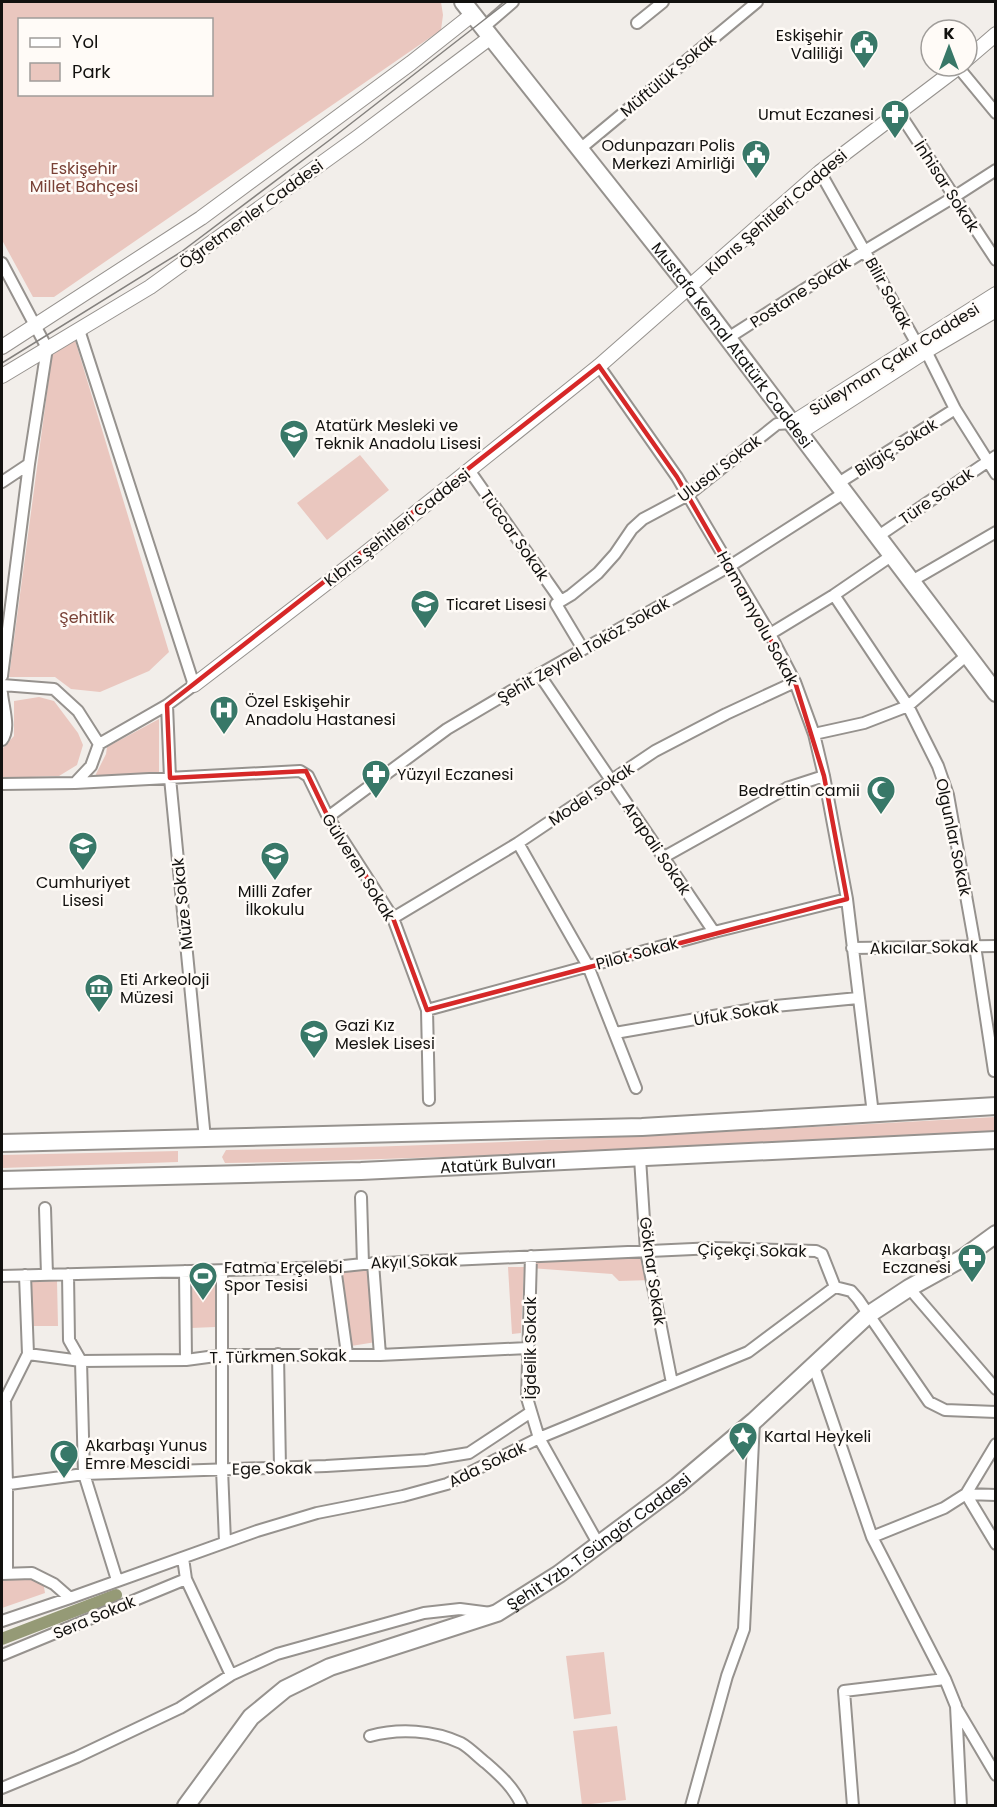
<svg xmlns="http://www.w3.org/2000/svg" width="997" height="1807" font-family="Poppins,sans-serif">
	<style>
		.green { fill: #eac7bf; fill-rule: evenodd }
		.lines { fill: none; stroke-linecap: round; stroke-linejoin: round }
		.canal { stroke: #959a76; stroke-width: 12 }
		.street-casing { stroke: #96928e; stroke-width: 14 }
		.secondary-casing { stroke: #96928e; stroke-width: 16 }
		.primary-casing { stroke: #96928e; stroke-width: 20 }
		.street { stroke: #fff; stroke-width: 10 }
		.secondary { stroke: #fff; stroke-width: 14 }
		.primary { stroke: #fff; stroke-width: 16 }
		.tram { stroke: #84817e; stroke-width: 1.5 }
		.marked { fill: none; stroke: #d62828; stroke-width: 4.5; stroke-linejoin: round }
		.labels { text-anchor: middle; stroke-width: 5; stroke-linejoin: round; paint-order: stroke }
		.poi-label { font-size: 16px; fill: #12110f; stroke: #fffbf7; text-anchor: start }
		.street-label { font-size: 16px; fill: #12110f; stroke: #fffbf7 }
		.park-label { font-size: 16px; fill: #794136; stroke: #fffbf7 }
	</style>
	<rect width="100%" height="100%" fill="#f2eeea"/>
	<path class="green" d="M2,2h439l2,13 -2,15 -387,267h-21l-31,-57zM20,20h192v74h-192z
		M75,340l94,312 -20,19 -49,21 -29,-3 -16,-12h-46l43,-322z
		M360,455l29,35 -62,50 -30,-37z
		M39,697l15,4 24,32 5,12 -6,20 -18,11 -57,2v-29l12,-13v-35z
		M159,719v57h-64l11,-22 1,-7z
		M995,1117v14l-449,23 -261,8 -60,1 -3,-6 4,-7c257,-4 513,-19 769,-33z
		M178,1151v11l-176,6v-13z
		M646,1251l6,29 -33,1 -7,-7 -82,-6 1,-12z
		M508,1267h16l-3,66 -9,1z
		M367,1268l9,74 -25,4 -9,-77z
		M190,1277h25v50l-24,1z
		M57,1281l1,45h-27v-44z
		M28,1576l15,5 2,12 -43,15v-31z
		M604,1652l7,62 -37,5 -8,-63z
		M617,1726l9,74 -44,5 -9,-74z"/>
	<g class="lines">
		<path class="canal" d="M2,1639l114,-44"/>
		<g class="street-casing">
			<path id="street" d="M637,23l26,-21
				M484,27l29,-25
				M958,67l38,46
				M898,111l98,149
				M580,149l177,-147
				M820,172l97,172 9,7 29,58 41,65
				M2,263l45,85 -18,116 -27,212
				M79,330l115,355 -27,20 -68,39
				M728,338l138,-88 88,-53 42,-27
				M599,366l78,111 93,157 25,48 19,52 10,42 23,123 26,215
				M469,470l92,131
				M2,482l27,-18
				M837,484l118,-75
				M877,537l119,-81
				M910,582l86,-50
				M834,595l74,111 30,60 10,29 27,151 19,125
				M770,634l64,-39 57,-39
				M583,649l-27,-45 15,-9 27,-22 17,-19 17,-25 11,-10 45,-24 89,-71 15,-1
				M539,674l175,258
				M2,685l52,4 24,22 21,33 -8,22 -16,17
				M2,693c1,14 9,36 0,47
				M167,705l3,73 35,361
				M814,734l50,-11 44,-17 59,-51
				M2,784l73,-1 225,-12 8,5 20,41 65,101 34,92 2,90
				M328,817l119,-88 98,-58 185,-105 114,-73
				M518,843l70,123 48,122
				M664,857l123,-69 37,-12
				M393,918l125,-75 137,-92 71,-37 69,-32
				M852,948l144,-2
				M427,1010l287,-78 133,-33
				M615,1033l150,-26 93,-9
				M640,1158l6,93 26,132
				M361,1197l2,67
				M45,1208l2,67
				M531,1256l-4,142 12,40 60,107
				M373,1263l7,92
				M335,1267l12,87
				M185,1271l1,89
				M222,1271v198l3,73
				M68,1274l1,66 12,21 3,113 33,106
				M2,1276l333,-9 28,-3 352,-16 101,3 6,3 13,33
				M909,1288l87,101
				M28,1354l53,7 105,-1 37,-5h157l148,-7
				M278,1354l2,114
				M813,1364l59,173 73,142 11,27 5,100
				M2,1485l82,-11 242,-8 100,-6 43,-7 62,-41
				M996,1495l-30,-1 30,50
				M872,1537l72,-29 22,-14 30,-50
				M183,1558l3,21 45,96
				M2,1574l30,-1 22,11 16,14
				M7,1574v-89l-2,-85 23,-46 -3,-79
				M2,1621l68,-23 187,-67 60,-18 86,-17 44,-12 92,-46 209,-86 87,-65 16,4 7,8 71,103 16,8 51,2
				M2,1655l184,-76
				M957,1709l39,66
				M370,1736c29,-8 63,-6 91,7 9,5 17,14 25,20 15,13 28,25 36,43
				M2,1788l75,-31 103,-49 51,-33 46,-21 147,-41 36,-4 31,4
				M691,1806l36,-130 17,-47 10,-208
				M853,1806l-9,-115 101,-12"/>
		</g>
		<g class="secondary-casing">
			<path id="secondary" d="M967,59l29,-25
				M2,347l199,-129 210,-155 62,-49
				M2,376l148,-89 208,-150 133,-100
				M792,423l204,-129
				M799,433l127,-82 70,-41
				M194,685l169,-130 236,-189 221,-194 140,-106"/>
		</g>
		<g class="primary-casing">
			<g id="primary">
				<path id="s1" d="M463,2l226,285 307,406"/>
				<path d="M2,1143l640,-16 354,-21"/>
				<path id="s2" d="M2,1180l359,-9 635,-31"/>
				<path id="s3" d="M186,1806l65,-89 34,-28 45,-22 167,-54 62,-39 118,-88 77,-65 114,-106 41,-27 54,-30 33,-24"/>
			</g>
		</g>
		<use href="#street" class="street"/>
		<use href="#secondary" class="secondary"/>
		<use href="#primary" class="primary"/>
		<path class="tram" d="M2,363l179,-111 150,-113 176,-137"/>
	</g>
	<path class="marked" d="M599,366l78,111 118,205 29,94 23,123 -420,111 -34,-92 -65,-101 -22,-46 -136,7 -3,-73z"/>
	<defs>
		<g id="civic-pin" transform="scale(1.5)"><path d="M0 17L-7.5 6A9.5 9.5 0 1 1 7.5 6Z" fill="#387868" stroke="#fffbf7"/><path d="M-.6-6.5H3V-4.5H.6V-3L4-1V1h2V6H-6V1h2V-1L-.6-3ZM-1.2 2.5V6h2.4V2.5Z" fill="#fff"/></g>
		<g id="pharmacy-pin" transform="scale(1.5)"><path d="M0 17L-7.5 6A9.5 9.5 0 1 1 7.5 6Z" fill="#387868" stroke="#fffbf7"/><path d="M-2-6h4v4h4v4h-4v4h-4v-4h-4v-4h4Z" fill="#fff"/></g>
		<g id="school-pin" transform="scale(1.5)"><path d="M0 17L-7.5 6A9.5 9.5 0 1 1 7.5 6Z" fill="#387868" stroke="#fffbf7"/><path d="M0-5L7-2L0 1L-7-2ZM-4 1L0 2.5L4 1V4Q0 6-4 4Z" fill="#fff"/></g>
		<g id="hospital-pin" transform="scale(1.5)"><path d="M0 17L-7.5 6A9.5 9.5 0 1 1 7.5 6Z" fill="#387868" stroke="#fffbf7"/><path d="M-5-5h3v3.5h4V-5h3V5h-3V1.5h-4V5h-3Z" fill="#fff"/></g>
		<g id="mosque-pin" transform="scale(1.5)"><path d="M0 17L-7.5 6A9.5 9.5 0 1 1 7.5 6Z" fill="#387868" stroke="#fffbf7"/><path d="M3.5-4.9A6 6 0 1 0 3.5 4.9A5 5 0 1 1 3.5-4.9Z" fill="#fff"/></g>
		<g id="museum-pin" transform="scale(1.5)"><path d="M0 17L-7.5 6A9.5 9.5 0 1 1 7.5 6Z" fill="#387868" stroke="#fffbf7"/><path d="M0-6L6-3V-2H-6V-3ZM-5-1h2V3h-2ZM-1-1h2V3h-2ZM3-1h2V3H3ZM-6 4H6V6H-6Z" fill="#fff"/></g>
		<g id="stadium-pin" transform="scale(1.5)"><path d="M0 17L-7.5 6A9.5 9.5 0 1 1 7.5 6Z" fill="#387868" stroke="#fffbf7"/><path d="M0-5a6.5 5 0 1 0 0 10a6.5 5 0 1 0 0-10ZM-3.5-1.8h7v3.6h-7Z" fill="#fff"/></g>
		<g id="sight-pin" transform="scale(1.5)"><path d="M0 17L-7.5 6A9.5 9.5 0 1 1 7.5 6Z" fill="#387868" stroke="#fffbf7"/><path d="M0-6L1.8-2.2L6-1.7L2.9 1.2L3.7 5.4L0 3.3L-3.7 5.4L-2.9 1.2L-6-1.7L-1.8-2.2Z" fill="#fff"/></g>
	</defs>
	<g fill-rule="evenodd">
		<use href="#civic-pin" x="864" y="44"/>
		<use href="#pharmacy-pin" x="895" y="114"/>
		<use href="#civic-pin" x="756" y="154"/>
		<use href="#school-pin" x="294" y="434"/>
		<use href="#school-pin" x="425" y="604"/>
		<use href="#hospital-pin" x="224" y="710"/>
		<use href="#pharmacy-pin" x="376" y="774"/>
		<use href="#mosque-pin" x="881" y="790"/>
		<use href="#school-pin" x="83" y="846"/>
		<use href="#school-pin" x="275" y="856"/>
		<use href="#museum-pin" x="99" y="988"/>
		<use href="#school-pin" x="314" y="1034"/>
		<use href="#pharmacy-pin" x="972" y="1258"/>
		<use href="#stadium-pin" x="203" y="1276"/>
		<use href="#sight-pin" x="743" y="1436"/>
		<use href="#mosque-pin" x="64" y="1454"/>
	</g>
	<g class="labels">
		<g class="poi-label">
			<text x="843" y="41" text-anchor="end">Eskişehir<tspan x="843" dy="18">Valiliği</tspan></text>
			<text x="874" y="120" text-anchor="end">Umut Eczanesi</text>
			<text x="735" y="151" text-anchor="end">Odunpazarı Polis<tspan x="735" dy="18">Merkezi Amirliği</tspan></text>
			<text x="315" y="431">Atatürk Mesleki ve<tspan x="315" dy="18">Teknik Anadolu Lisesi</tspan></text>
			<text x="446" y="610">Ticaret Lisesi</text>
			<text x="245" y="707">Özel Eskişehir<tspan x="245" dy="18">Anadolu Hastanesi</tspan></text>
			<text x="397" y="780">Yüzyıl Eczanesi</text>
			<text x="860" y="796" text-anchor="end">Bedrettin camii</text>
			<text x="83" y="888" text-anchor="middle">Cumhuriyet<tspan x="83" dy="18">Lisesi</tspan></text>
			<text x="275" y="897" text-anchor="middle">Milli Zafer<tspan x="275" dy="18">İlkokulu</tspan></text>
			<text x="120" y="985">Eti Arkeoloji<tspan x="120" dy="18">Müzesi</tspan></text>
			<text x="335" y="1031">Gazi Kız<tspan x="335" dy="18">Meslek Lisesi</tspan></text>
			<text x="951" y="1255" text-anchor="end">Akarbaşı<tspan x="951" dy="18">Eczanesi</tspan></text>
			<text x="224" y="1273">Fatma Erçelebi<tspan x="224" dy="18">Spor Tesisi</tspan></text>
			<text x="764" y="1442">Kartal Heykeli</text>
			<text x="85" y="1451">Akarbaşı Yunus<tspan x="85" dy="18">Emre Mescidi</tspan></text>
		</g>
		<g class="street-label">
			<text transform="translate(668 75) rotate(-40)" y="6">Müftülük Sokak</text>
			<text transform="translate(947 186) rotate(57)" y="6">İnhisar Sokak</text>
			<text transform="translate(776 212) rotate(-41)" y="6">Kıbrıs Şehitleri Caddesi</text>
			<text transform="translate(251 214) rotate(-36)" y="6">Öğretmenler Caddesi</text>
			<text transform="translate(800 292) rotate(-33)" y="6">Postane Sokak</text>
			<text transform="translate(889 293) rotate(61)" y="6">Bilir Sokak</text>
			<text dy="6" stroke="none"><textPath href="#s1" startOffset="436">Mustafa Kemal Atatürk Caddesi</textPath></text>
			<text transform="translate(894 359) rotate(-32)" y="6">Süleyman Çakır Caddesi</text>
			<text transform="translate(896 447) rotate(-32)" y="6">Bilgiç Sokak</text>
			<text transform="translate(719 468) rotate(-37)" y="6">Ulusal Sokak</text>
			<text transform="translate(936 496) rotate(-35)" y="6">Türe Sokak</text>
			<text transform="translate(397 527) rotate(-38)" y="6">Kıbrıs şehitleri Caddesi</text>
			<text transform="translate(515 535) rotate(55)" y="6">Tüccar Sokak</text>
			<text transform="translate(758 618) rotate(61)" y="6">Hamamyolu Sokak</text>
			<text transform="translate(583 650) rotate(-30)" y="6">Şehit Zeynel Toköz Sokak</text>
			<text transform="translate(591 794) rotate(-34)" y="6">Model sokak</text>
			<text transform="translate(954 837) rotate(78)" y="6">Olgunlar Sokak</text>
			<text transform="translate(657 848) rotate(56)" y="6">Arapali Sokak</text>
			<text transform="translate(359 867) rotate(58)" y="6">Gülveren Sokak</text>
			<text transform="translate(182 904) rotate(-96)" y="6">Müze Sokak</text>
			<text transform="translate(924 947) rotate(-1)" y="6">Akıcılar Sokak</text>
			<text transform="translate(637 953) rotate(-15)" y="6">Pilot Sokak</text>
			<text transform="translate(736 1013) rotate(-9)" y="6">Ufuk Sokak</text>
			<text dy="6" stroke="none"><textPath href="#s2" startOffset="496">Atatürk Bulvarı</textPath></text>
			<text transform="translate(752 1250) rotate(1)" y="6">Çiçekçi Sokak</text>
			<text transform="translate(414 1261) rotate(-2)" y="6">Akyıl Sokak</text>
			<text transform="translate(653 1271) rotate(82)" y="6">Göknar Sokak</text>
			<text transform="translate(530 1348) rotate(-90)" y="6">İğdelik Sokak</text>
			<text transform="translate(278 1356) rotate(-1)" y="6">T. Türkmen Sokak</text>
			<text transform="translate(487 1464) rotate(-26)" y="6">Ada Sokak</text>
			<text transform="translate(272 1468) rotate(-1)" y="6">Ege Sokak</text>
			<text dy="6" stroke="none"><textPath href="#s3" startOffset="504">Şehit Yzb. T.Güngör Caddesi</textPath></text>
			<text transform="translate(94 1617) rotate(-23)" y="6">Sera Sokak</text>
		</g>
		<g class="park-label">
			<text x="84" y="174">Eskişehir<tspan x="84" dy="18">Millet Bahçesi</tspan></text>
			<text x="87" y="623">Şehitlik</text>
		</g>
	</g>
	<rect width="997" height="1807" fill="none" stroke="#12110f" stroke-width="6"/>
	<rect x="18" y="18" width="195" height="78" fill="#fffbf7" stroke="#a09d9a" stroke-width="1.5"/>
	<rect x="30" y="38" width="30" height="9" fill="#ffffff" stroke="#a09d9a" stroke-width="1.5"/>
	<text x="72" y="48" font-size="18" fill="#12110f">Yol</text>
	<rect x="30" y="63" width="30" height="18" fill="#eac7bf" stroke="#a09d9a" stroke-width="1.5"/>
	<text x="72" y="78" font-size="18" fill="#12110f">Park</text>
	<g transform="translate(949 48)"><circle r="28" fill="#fffbf7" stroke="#a09d9a" stroke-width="1.5"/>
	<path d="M0-4.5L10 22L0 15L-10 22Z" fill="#387868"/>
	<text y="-9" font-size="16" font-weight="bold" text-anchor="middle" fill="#12110f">K</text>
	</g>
</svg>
